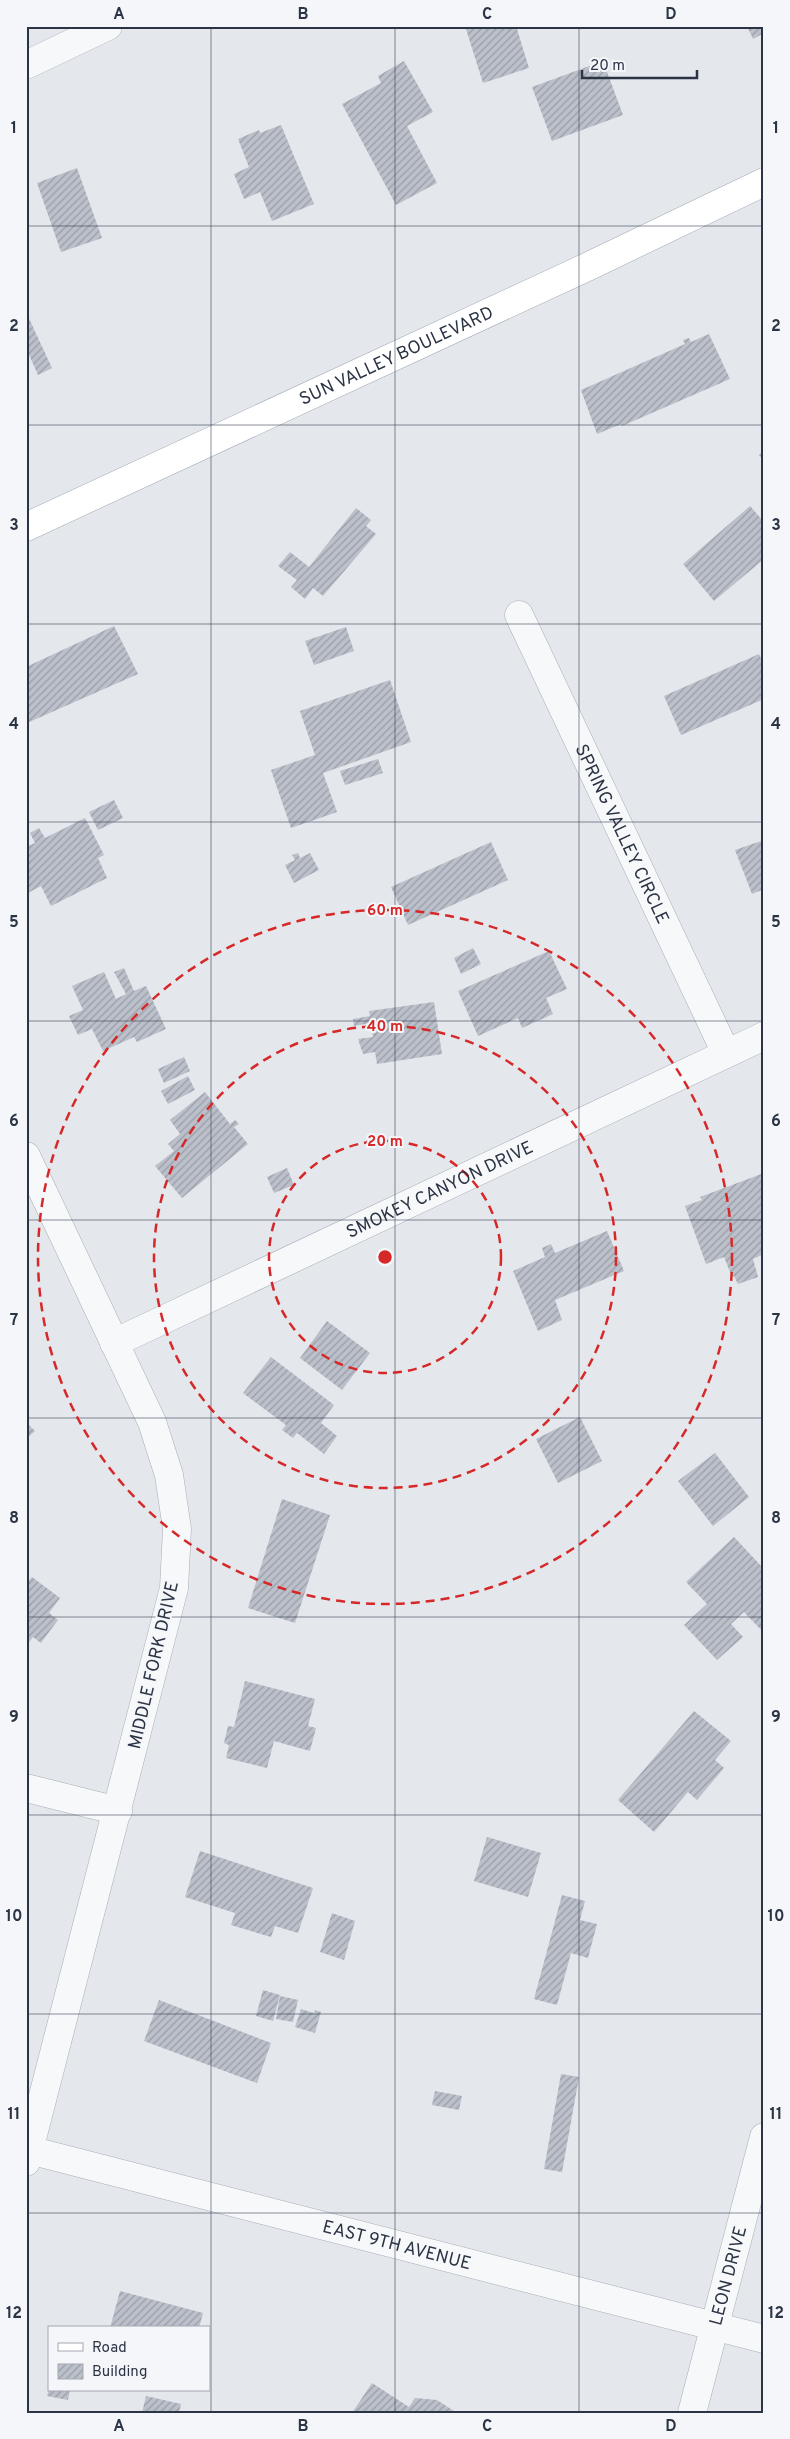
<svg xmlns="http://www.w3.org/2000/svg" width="790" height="2439" font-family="Overpass,sans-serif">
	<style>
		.building { fill: url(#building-hatch) }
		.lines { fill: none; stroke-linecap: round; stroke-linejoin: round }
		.minor-casing { stroke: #a9aeb7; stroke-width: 29 }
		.major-casing { stroke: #a3abb8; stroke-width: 29 }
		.minor { stroke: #f7f8fa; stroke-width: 28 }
		.major { stroke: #fff; stroke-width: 28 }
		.grid { fill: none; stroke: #2b3445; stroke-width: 1; stroke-opacity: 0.55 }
		.ring { fill: none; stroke: #d62828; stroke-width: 2.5; stroke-dasharray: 9 6 }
		.labels { text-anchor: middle; stroke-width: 4; stroke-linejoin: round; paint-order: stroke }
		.street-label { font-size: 18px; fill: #2b3445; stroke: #f4f6f9 }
		.centre { fill: #d62828; stroke: #f4f6f9; stroke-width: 2.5 }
		.ring-label { font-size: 15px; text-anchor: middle; font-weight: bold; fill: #d62828; stroke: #f4f6f9; stroke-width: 4; stroke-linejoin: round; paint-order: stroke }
		.neatline { fill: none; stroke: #2b3445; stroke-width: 2 }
		.grid-label { font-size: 16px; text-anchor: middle; font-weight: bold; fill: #2b3445 }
	</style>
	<defs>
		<pattern id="building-hatch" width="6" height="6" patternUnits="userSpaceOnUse" patternTransform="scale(1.25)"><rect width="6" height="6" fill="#bbc0ca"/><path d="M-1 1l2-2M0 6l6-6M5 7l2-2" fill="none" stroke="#989da6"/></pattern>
	</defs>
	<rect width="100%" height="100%" fill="#e4e7ec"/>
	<path class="building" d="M465,26h51l13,42 -46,15z
		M747,26h16l1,7 -11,6z
		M404,61l29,51 -26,14 30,57 -41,22 -54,-101 39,-21 -3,-7z
		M603,61l20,54 -71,26 -20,-54z
		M281,125l33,79 -42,17 -12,-29 -16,7 -10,-25 15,-7 -11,-28 21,-9 1,3z
		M77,168l25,70 -41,14 -24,-69z
		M26,312l26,56 -14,7 -12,-27z
		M709,334l21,45 -108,47 -1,-2 -24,10 -16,-44 104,-46 -2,-4 6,-2 2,4z
		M764,451v10l-5,-6z
		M750,506l14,16v37l-50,42 -31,-37z
		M356,508l15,12 -5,6 10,8 -53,62 -10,-8 -8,11 -14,-12 6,-7 -19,-14 12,-14 19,15z
		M114,626l24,48 -111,49 -1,-56z
		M346,627l8,24 -40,14 -9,-24z
		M759,654l5,11v34l-83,36 -17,-39z
		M390,680l21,62 -88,31 14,39 -46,16 -20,-58 44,-15 -15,-44z
		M378,759l5,14 -38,12 -5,-14z
		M114,800l9,18 -25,12 -9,-18z
		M85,818l19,37 -6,3 9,20 -56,28 -10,-20 -15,8v-47l9,-4 -5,-10 9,-5 6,10z
		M764,840v49l-12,5 -17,-44z
		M491,842l17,38 -100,45 -17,-38z
		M298,853l2,5 10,-5 9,17 -25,13 -9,-18 10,-5 -3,-5z
		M473,948l8,16 -20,10 -7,-16z
		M549,951l18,38 -21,9 7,16 -31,14 -4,-10 -40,18 -20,-45z
		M124,968l10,23 12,-5 20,43 -29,13 -3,-5 -31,14 -11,-22 -14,6 -9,-19 14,-6 -11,-24 32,-14 12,27 10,-5 -12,-22z
		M434,1002l8,52 -65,10 -2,-12 -12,2 -5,-15 15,-2 -2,-14 -17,3 -1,-7 17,-3 -1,-5z
		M184,1057l6,14 -26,12 -6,-14z
		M188,1076l7,14 -27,14 -7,-13z
		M205,1092l25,32 5,-4 4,4 -5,3 14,17 -66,54 -27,-32 19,-15 -6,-7 12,-10 -10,-14z
		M287,1168l7,17 -20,8 -7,-16z
		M764,1173v81l-11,5 5,18 -20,7 -4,-8 -2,1 -8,-20 -18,7 -21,-58 17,-6 -2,-3z
		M607,1231l17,40 -69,29 7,20 -24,11 -25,-60 32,-14 -3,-9 9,-4 4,9z
		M327,1321l43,32 -28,37 -42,-32z
		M271,1357l63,48 -13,18 16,13 -13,18 -27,-21 -4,5 -11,-8 4,-5 -43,-32z
		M580,1417l22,44 -44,22 -22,-44z
		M26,1422l9,9 -9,8z
		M715,1453l34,44 -36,29 -35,-45z
		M282,1499l48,16 -35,108 -47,-15z
		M734,1537l30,32v64l-20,-21 -13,12 12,13 -26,23 -33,-35 23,-21 -21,-22z
		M32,1577l28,21 -11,15 9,7 -17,23 -8,-6 -7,9v-62z
		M245,1681l70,18 -7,27 8,2 -6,23 -36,-10 -7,27 -41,-10 3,-13 -5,-2 4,-17 6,1z
		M694,1711l37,30 -16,19 9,8 -27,32 -9,-8 -34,40 -36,-32z
		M487,1837l54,16 -13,44 -54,-16z
		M200,1851l113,37 -15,45 -23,-7 -4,11 -40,-12 4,-12 -50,-16z
		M562,1895l23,6 -5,19 17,4 -9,34 -17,-5 -14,52 -23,-6z
		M332,1913l23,8 -11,39 -24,-8z
		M263,1990l17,5 -7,26 -17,-5z
		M280,1996l18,4 -5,22 -17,-3z
		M159,2000l112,43 -14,40 -113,-42z
		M301,2009l13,4 1,-3 6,2 -6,21 -20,-6z
		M561,2074l18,3 -17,95 -18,-3z
		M435,2091l27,5 -3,14 -27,-5z
		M120,2291l83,22 -4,15h-89z
		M372,2383l37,24 6,-9 22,2 20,13h-105z
		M49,2390h21l-2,10 -21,-4z
		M146,2396l35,8 -2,9h-37z"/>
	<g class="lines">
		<g class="minor-casing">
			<g id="minor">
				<path d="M26,65l82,-39"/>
				<path id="s1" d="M519,615l207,438"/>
				<path d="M26,1156l126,266 17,53 8,54 -3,59 -148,574"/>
				<path id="s2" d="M114,1343l650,-307"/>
				<path d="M26,1788l92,23"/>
				<path id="s3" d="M29,2150l735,189"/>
				<path id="s4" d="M692,2413l72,-276"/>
			</g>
		</g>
		<g class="major-casing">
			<g id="major">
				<path id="s5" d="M26,527l561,-260 177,-85"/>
			</g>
		</g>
		<use href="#minor" class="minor"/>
		<use href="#major" class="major"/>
	</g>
	<path class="grid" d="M211,26v2387M395,26v2387M579,26v2387M26,226h738M26,425h738M26,624h738M26,822h738M26,1021h738M26,1220h738M26,1418h738M26,1617h738M26,1815h738M26,2014h738M26,2213h738"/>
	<g class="ring">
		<circle cx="385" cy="1257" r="116"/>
		<circle cx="385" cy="1257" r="231"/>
		<circle cx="385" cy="1257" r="347"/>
	</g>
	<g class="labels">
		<g class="street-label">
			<text dy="6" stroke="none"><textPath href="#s5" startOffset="408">SUN VALLEY BOULEVARD</textPath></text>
			<text dy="6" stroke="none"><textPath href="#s1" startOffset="242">SPRING VALLEY CIRCLE</textPath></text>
			<text dy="6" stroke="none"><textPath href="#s2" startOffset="360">SMOKEY CANYON DRIVE</textPath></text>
			<text transform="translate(153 1665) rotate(-77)" y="6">MIDDLE FORK DRIVE</text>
			<text dy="6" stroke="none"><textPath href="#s3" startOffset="380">EAST 9TH AVENUE</textPath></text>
			<text dy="6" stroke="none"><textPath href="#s4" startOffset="142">LEON DRIVE</textPath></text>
		</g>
	</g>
	<circle cx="385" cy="1257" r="8" class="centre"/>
	<g class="ring-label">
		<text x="385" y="915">60 m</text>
		<text x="385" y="1031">40 m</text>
		<text x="385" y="1146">20 m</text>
	</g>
	<rect width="790" height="2439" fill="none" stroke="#f4f6f9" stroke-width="55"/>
	<rect x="48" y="2326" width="162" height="65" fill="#f4f6f9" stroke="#a4a8b1"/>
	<rect x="58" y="2343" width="25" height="8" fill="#ffffff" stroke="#a4a8b1"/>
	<text x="92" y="2352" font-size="15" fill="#2b3445">Road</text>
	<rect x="58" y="2364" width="25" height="15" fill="url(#building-hatch)" stroke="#a4a8b1"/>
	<text x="92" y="2376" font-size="15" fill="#2b3445">Building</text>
	<path d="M582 70v8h115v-8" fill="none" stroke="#2b3445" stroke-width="2.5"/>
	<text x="590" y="70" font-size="15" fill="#2b3445" stroke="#f4f6f9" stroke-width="4" paint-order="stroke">20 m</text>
	<rect x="28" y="28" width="734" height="2384" class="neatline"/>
	<g class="grid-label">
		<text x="119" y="19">A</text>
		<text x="303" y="19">B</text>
		<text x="487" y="19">C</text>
		<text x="671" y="19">D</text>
		<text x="14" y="133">1</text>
		<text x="776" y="133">1</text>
		<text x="14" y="331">2</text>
		<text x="776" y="331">2</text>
		<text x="14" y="530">3</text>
		<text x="776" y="530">3</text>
		<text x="14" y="729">4</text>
		<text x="776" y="729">4</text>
		<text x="14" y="927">5</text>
		<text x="776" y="927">5</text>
		<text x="14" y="1126">6</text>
		<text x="776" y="1126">6</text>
		<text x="14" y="1325">7</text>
		<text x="776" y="1325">7</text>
		<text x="14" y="1523">8</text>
		<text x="776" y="1523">8</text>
		<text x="14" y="1722">9</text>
		<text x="776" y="1722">9</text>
		<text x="14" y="1921">10</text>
		<text x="776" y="1921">10</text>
		<text x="14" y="2119">11</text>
		<text x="776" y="2119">11</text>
		<text x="14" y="2318">12</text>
		<text x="776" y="2318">12</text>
		<text x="119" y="2431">A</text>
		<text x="303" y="2431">B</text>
		<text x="487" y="2431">C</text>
		<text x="671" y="2431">D</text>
	</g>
</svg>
